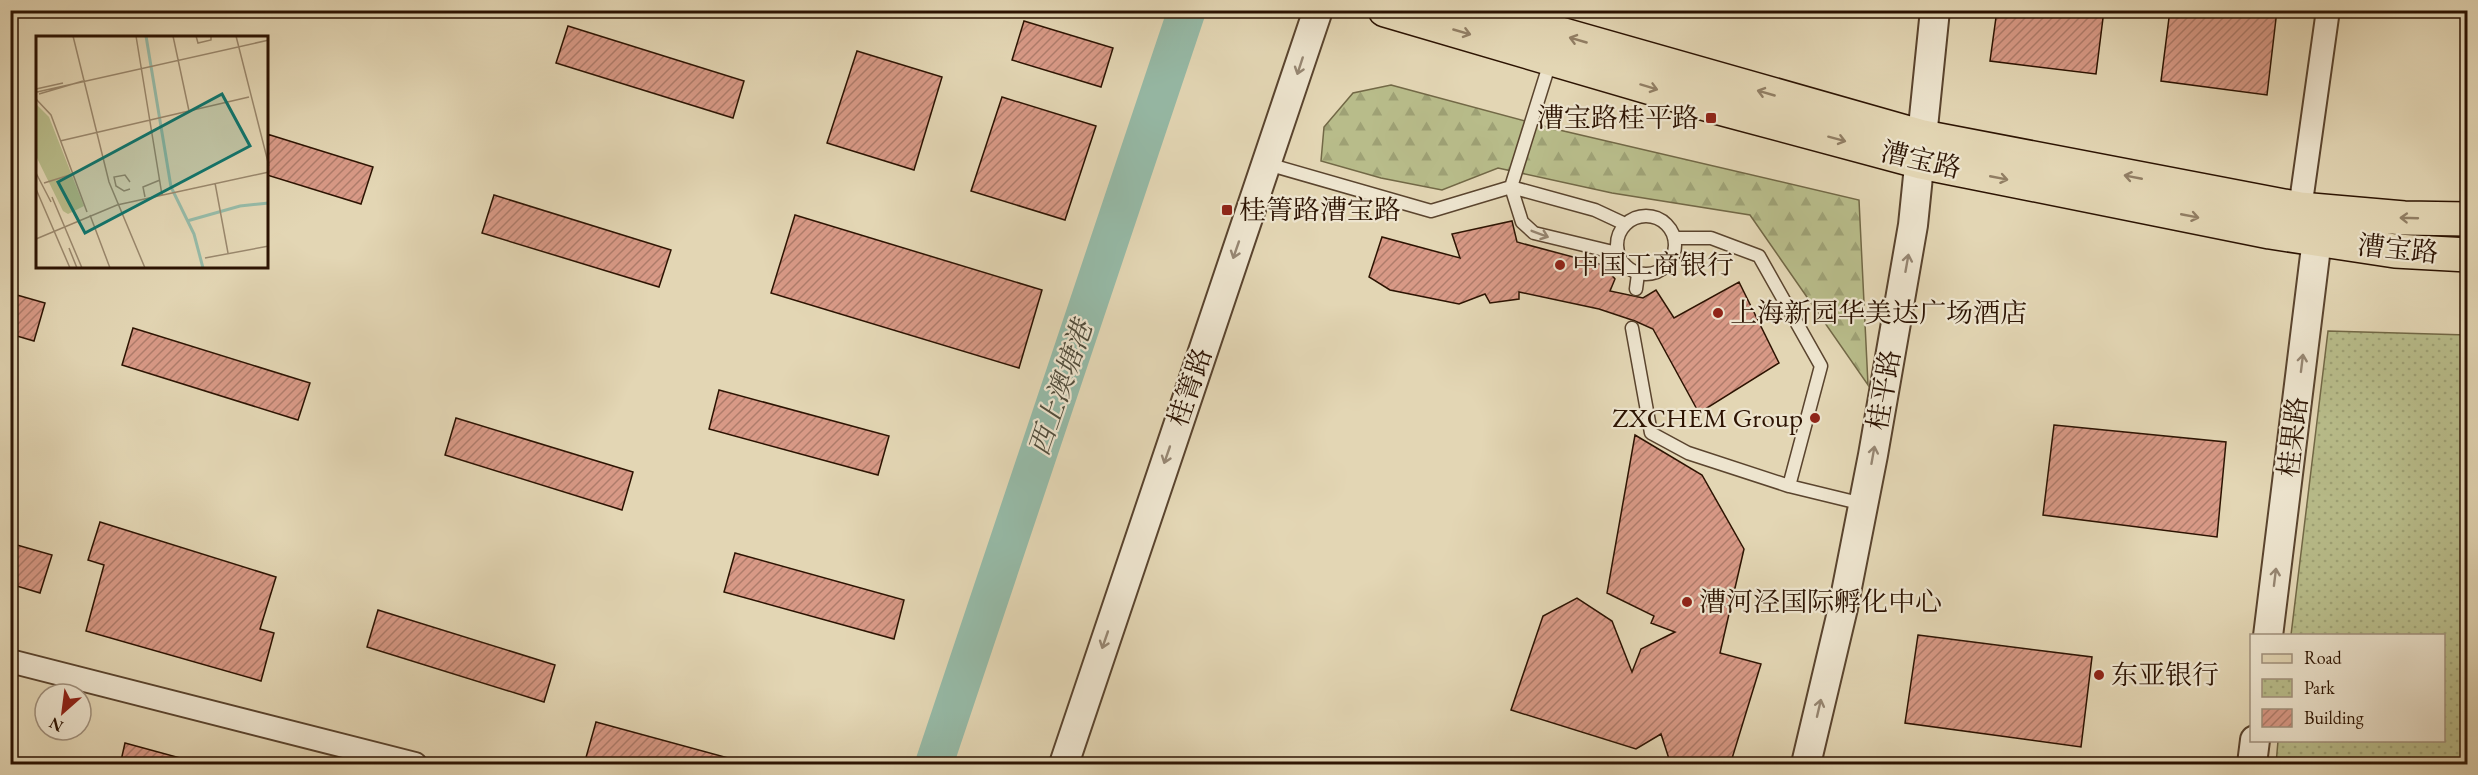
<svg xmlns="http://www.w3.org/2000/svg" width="2478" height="775" font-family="'EB Garamond','Noto Serif SC',serif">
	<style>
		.forest { fill: url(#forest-firs); stroke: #726846; stroke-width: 1.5 }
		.park { fill: url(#park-dots); stroke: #726846; stroke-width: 1.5 }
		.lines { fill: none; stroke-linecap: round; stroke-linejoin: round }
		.river { stroke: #96baa7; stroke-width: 38 }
		.building { fill: url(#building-hatch); stroke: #2c1302; stroke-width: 1.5 }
		.service-casing { stroke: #5a442e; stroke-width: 15 }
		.minor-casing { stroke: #5a442e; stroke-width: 26 }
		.tertiary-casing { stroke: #5a442e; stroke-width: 32 }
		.primary-casing { stroke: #2c1302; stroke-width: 36 }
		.service { stroke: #ede4ce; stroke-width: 12 }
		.minor { stroke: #ede4ce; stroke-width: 22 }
		.tertiary { stroke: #ede4ce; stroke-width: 28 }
		.primary { stroke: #e3d6b4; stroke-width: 33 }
		.oneway { stroke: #917e64 }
		.oneway2 { stroke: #968672 }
		.poi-dot { fill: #8f2418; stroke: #ede4ce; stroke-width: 2 }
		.labels { text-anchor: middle; stroke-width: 4.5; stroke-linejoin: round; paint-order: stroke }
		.poi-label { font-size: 27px; fill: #2c1302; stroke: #ede4ce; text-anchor: start }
		.street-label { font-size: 27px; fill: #2c1302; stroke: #ede4ce }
		.water-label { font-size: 28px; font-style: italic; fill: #514d3c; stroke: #ede4ce }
		.inset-river { fill: none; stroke: #96baa7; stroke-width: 3 }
		.inset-road { fill: none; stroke: #9a886d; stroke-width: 1.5 }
		.view { fill: #0f766e; fill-opacity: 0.15; stroke: #0f766e; stroke-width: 3 }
		.inset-edge { fill: none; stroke: #2c1302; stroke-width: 3 }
	</style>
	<defs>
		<pattern id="forest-firs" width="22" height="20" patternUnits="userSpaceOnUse" patternTransform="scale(1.5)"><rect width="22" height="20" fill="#b8bc8a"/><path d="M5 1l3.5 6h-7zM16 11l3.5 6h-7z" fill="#9ea175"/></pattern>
		<pattern id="park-dots" width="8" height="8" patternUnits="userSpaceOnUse" patternTransform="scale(1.5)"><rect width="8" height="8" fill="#b8bc8a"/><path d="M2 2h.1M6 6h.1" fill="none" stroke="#9ea175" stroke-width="1.8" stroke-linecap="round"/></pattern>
		<pattern id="building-hatch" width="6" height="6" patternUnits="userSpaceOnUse" patternTransform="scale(1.5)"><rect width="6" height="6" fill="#d89986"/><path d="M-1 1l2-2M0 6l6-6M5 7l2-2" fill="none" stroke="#af7c6b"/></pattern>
	</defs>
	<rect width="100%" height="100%" fill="#e3d6b4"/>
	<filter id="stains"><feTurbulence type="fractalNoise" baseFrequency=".00333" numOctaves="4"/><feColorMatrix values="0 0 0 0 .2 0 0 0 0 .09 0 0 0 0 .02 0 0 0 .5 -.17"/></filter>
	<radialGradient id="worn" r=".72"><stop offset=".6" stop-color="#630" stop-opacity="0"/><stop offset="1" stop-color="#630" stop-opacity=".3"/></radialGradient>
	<path class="forest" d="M1391,85l164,44 304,71 9,185 -118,-170 -138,-22 -114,-25 -56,22 -61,-12 -60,-17 3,-34 29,-34z"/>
	<path class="park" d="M2328,331l139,4v429h-191l2,-23 166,-1v-104l-153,-1z"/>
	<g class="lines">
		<path class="river" d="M934,764l253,-754"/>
	</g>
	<path class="building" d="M1997,10h107l-8,64 -106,-13z
		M2170,10h107l-10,85 -106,-14z
		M1024,21l89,27 -12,39 -89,-27z
		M568,26l176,55 -11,37 -177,-55z
		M857,51l85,26 -28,93 -87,-27z
		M1002,97l94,29 -31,94 -94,-29z
		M267,134l106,33 -12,37 -94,-29z
		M494,195l177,55 -12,37 -177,-54z
		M795,215l247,75 -23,78 -248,-75z
		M1512,221l5,21 86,23 12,14 -5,12 33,7 13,-8 18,28 65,-36 40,81 -80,50 -46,-84 -18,-8 -36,-12 -80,-17v7l-29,4 -5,-9 -26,10 -69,-14 -21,-13 13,-40 78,21 -8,-24z
		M10,293l35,10 -11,38 -24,-7z
		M133,328l177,55 -12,37 -176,-55z
		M719,390l170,46 -11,39 -169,-46z
		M456,418l177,54 -11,38 -177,-55z
		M2054,425l172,17 -9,95 -174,-22z
		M1635,435l67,40 42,74 -24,104 41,11 -31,101h-59l-10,-31 -25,15 -125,-39 32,-94 34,-18 35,23 20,51 9,-23 34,-17 -24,-9 3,-7 -47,-23z
		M100,522l176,55 -16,52 14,4 -13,48 -175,-50 18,-66 -16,-5z
		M10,543l42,12 -12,38 -30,-9z
		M735,553l169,47 -10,39 -170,-47z
		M378,610l177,55 -11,37 -177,-55z
		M1918,635l174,22 -11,90 -176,-24z
		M596,722l136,37 -1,6h-133l-13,-4z
		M125,743l59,16 -1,6h-63z"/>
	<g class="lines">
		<g class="service-casing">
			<path id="service" d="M1267,164l164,47 80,-24 40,-128
				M1511,187l11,35 12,11 83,20
				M1511,187l84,23 30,14
				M1617 245a29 29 0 1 1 58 0a29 29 0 1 1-58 0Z
				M1636,289l2,-15
				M1632,328l19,105 37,20 101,33 32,-120 -62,-110 -48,-18h-37
				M1789,486l74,18"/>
		</g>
		<g class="minor-casing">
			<path id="minor" d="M2300,209l28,-199
				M10,661l405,103"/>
		</g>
		<g class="tertiary-casing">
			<path id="tertiary" d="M2268,636l49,-397
				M1064,764l254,-754
				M1806,764l37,-156 30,-153 40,-230 22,-215
				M2252,764l3,-24"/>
		</g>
		<g class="primary-casing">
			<path id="primary" d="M1385,10l331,97 205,55 349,70 125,19 73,4
				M1476,10l447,127 377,72 104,9 64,1"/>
		</g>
		<use href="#service" class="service"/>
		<use href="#minor" class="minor"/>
		<use href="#tertiary" class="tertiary"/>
		<use href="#primary" class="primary"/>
	</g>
	<defs><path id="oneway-shaft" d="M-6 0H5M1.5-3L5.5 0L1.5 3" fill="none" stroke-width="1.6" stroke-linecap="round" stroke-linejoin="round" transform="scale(1.5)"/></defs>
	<g class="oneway">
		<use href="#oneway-shaft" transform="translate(1462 32) rotate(16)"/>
		<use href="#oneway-shaft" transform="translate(1578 40) rotate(-164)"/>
		<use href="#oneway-shaft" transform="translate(1649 87) rotate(17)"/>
		<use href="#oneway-shaft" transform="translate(1766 93) rotate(-164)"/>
		<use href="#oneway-shaft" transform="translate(1837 139) rotate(15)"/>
		<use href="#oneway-shaft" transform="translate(2133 177) rotate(-169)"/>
		<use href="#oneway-shaft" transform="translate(1999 178) rotate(11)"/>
		<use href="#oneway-shaft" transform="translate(2190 216) rotate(11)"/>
		<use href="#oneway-shaft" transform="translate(2409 218) rotate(-178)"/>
	</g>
	<g class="oneway2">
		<use href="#oneway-shaft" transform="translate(1300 66) rotate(108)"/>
		<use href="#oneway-shaft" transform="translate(1540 234) rotate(21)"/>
		<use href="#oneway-shaft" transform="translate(1236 250) rotate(109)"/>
		<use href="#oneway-shaft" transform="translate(1907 263) rotate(-80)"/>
		<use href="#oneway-shaft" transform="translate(2302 363) rotate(-83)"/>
		<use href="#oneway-shaft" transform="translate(1167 455) rotate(109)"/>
		<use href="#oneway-shaft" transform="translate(1873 455) rotate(-80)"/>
		<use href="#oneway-shaft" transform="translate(2275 577) rotate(-83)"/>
		<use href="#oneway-shaft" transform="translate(1105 640) rotate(109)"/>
		<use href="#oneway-shaft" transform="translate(1819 708) rotate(-77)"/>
	</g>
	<g class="poi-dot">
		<rect x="1705" y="112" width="12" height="12" rx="3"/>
		<rect x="1221" y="204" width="12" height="12" rx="3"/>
		<circle cx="1560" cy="265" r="6"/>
		<circle cx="1718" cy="313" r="6"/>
		<circle cx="1815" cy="418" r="6"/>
		<circle cx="1687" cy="602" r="6"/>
		<circle cx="2099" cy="675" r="6"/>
	</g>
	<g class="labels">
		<g class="poi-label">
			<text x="1699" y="127" text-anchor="end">漕宝路桂平路</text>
			<text x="1239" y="219">桂箐路漕宝路</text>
			<text x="1572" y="274">中国工商银行</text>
			<text x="1730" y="322">上海新园华美达广场酒店</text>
			<text x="1803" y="427" text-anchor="end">ZXCHEM Group</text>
			<text x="1699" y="611">漕河泾国际孵化中心</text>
			<text x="2111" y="684">东亚银行</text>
		</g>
		<g class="street-label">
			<text transform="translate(1921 160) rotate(13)" y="9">漕宝路</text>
			<text transform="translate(2398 249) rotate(6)" y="9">漕宝路</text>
			<text transform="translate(1190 387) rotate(-71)" y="9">桂箐路</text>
			<text transform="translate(1884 390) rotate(-80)" y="9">桂平路</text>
			<text transform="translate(2293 437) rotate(-83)" y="9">桂果路</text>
		</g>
		<g class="water-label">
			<text transform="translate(1060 388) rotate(-71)" y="10">西上澳塘港</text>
		</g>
	</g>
	<g transform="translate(36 36)">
		<rect width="232" height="232" fill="#e3d6b4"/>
		<path d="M0,68l13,13 35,89 -16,8 -5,-3 -27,-55z" fill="#b8bc8a"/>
		<path class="inset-river" d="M110,0l25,151 23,47 9,34M151,185l53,-15 29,-3"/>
		<path class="inset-road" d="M37,0l36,146 36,86M100,0l26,159M137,0l16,75M160,0l2,7 13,-3v-4M200,0l33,130M0,53l27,-6M1,56l232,-52M3,58l44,-13M0,63l15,16 36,97M24,105l189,-44M0,137l15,29M94,146l-5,-7 -11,2 2,9 8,5 6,-2M8,147l29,-9M179,147l13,70M0,153l34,79M16,161l30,71M109,161l-2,-10 17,-7M54,179l20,53M0,203l81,-34 152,-33M33,212l8,20M169,222l64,-12"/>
		<path class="view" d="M186,58l28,52 -165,87 -27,-51z"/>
		<rect width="232" height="232" class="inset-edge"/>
	</g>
	<rect width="2478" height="775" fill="none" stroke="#e3d6b4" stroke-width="36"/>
	<rect x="12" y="12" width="2454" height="751" fill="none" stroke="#2c1302" stroke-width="3"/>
	<rect x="18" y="18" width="2442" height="739" fill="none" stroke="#2c1302" stroke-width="1.5"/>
	<rect x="2250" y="634" width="195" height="108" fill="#ede4ce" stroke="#a0907c" stroke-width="1.5"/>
	<rect x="2262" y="654" width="30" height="9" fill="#e3d6b4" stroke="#a0907c" stroke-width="1.5"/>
	<text x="2304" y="664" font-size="18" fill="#2c1302">Road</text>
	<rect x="2262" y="679" width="30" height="18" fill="url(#park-dots)" stroke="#a0907c" stroke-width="1.5"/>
	<text x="2304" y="694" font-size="18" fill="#2c1302">Park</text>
	<rect x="2262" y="709" width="30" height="18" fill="url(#building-hatch)" stroke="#a0907c" stroke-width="1.5"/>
	<text x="2304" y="724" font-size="18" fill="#2c1302">Building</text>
	<g transform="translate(63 712) rotate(208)"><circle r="28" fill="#ede4ce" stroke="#a0907c" stroke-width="1.5"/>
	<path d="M0-4.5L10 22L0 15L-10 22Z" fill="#8f2418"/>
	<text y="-9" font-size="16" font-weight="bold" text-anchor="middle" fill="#2c1302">N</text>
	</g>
	<rect width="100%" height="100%" filter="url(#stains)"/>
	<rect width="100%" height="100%" fill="url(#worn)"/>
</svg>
